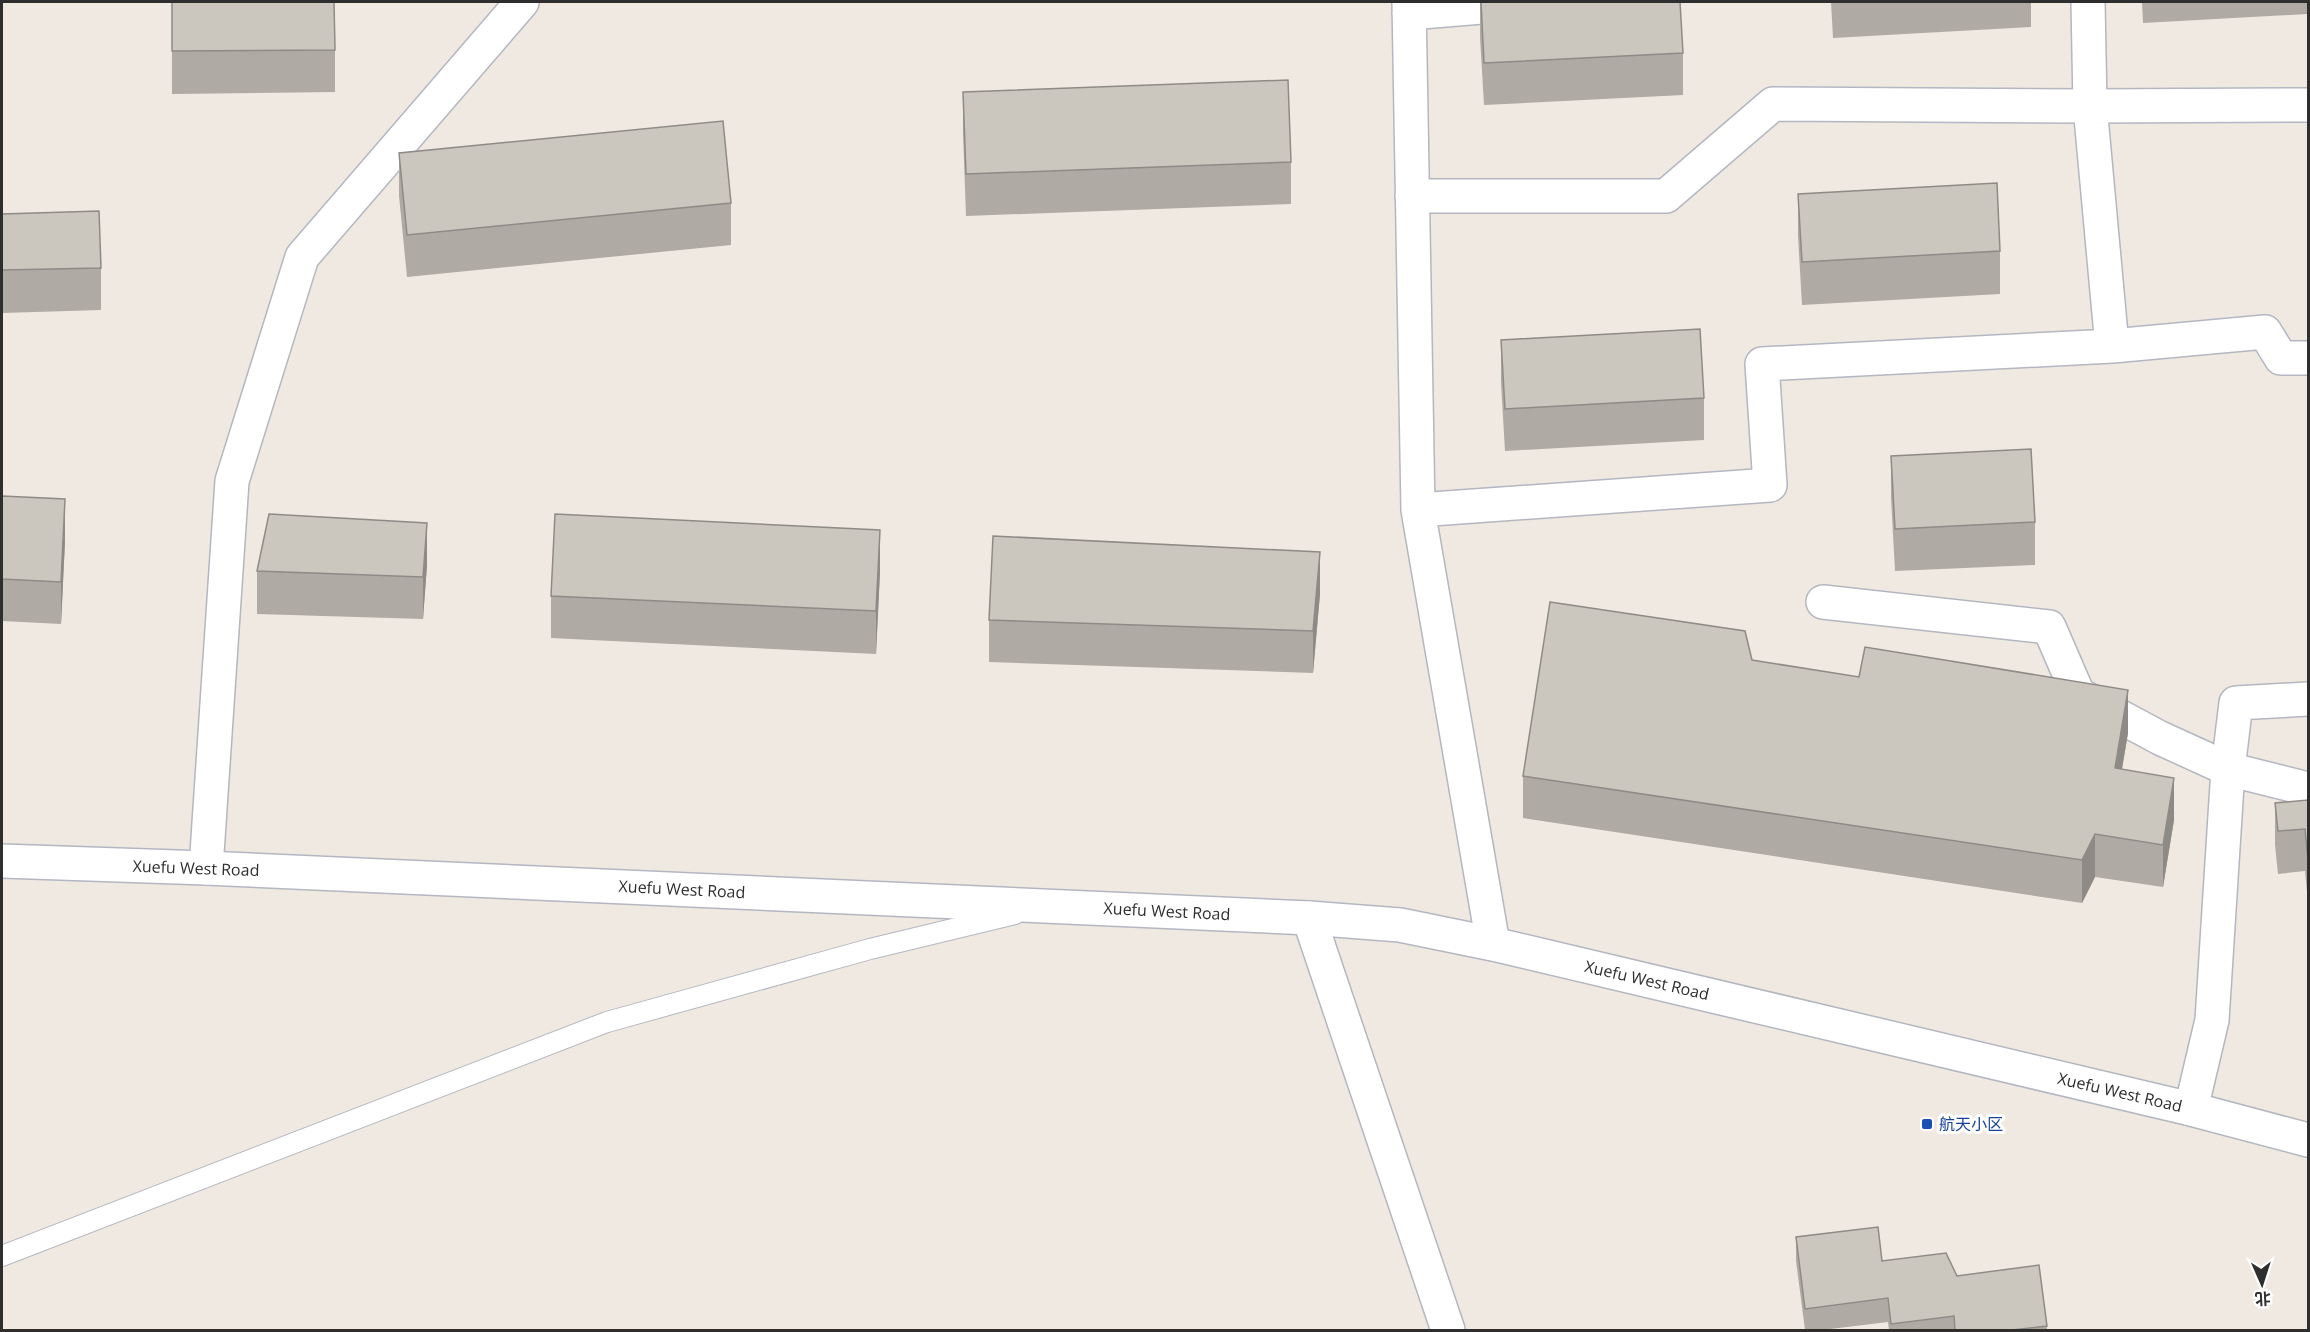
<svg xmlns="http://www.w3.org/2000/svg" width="2310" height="1332" font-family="'Open Sans','Noto Sans SC',sans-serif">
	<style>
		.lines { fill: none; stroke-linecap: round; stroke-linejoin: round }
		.service-casing { stroke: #b4b7c1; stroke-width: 22 }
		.minor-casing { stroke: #b4b7c1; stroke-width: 36 }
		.secondary-casing { stroke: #b4b7c1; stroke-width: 36 }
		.service { stroke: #fff; stroke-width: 20 }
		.minor { stroke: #fff; stroke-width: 33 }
		.secondary { stroke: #fff; stroke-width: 33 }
		.wall { fill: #afaba4 }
		.shaded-wall { fill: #8e8b86 }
		.building { fill: #cbc7bf; stroke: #8e8b86; stroke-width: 1.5 }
		.transit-dot { fill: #1a4fb4; stroke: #fff; stroke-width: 2 }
		.labels { text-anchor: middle; stroke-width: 6; stroke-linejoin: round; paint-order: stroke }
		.street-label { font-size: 16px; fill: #2e2e2e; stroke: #fff }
		.transit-label { font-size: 16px; fill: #164399; stroke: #fff; text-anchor: start }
	</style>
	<rect width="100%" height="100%" fill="#efe9e1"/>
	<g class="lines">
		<g class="service-casing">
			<path id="service" d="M2,1256l605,-234 263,-73 145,-35"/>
		</g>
		<g class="minor-casing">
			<path id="minor" d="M1409,2l9,508 75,434
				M1409,13l135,-11
				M1412,196h254l107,-92 317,2 -2,-104
				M2112,346l153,-14 16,26h27
				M1418,510l352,-25 -8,-121 350,-18 -22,-240 218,-1
				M1823,602l226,25 29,67 82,44 68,31 80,20
				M206,868l26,-387 70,-224 220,-255
				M1309,918l139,412
				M2191,1109l21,-89 16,-251 8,-66 72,-4"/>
		</g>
		<g class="secondary-casing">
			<path id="secondary" d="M2,861l204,7 1103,50 91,7 93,19 698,165 117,31"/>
		</g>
		<use href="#service" class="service"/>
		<use href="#minor" class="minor"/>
		<use href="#secondary" class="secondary"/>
	</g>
	<path class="wall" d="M172,2l163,48v42l-163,2z
		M1480,2l203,51v42l-199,10 -4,-68z
		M1831,2h200v25l-198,11z
		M2142,2h166v12l-165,9z
		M963,92l328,70v42l-325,12 -3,-82z
		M399,153l332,50v42l-324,32 -8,-81z
		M1798,194l202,57v43l-198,11 -4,-69z
		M2,214l99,54v42l-99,3z
		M1501,340l203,58v42l-199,11 -4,-68z
		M1891,456l144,66v43l-140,6 -4,-73z
		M2,496l63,45 -4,83 -59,-3z
		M427,565l-4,54 -166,-5v-43z
		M880,572l-4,82 -325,-16v-42z
		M1320,594l-7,79 -324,-11v-42z
		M1752,660l376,73 -6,36 52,51 -11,67 -68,-10 -13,26 -559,-85v-42z
		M2308,800v103l-3,-32 -27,3 -3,-29v-42z
		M1796,1237l86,24 75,15 90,50v4h-158l-1,-8 -66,8h-17l-9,-69z"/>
	<path class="shaded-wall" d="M65,499v42l-4,83v-42z
		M427,523v42l-4,54v-42z
		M880,530v42l-4,82v-43z
		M1320,552v42l-7,79v-42z
		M2128,690v43l-13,77v-42z
		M2174,778v42l-11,67v-42z
		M2095,834v43l-13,26v-43z"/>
	<path class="building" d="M172,2h162l1,48 -163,1z
		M1481,2h199l3,51 -199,10z
		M1288,80l3,82 -325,12 -3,-82z
		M723,121l8,82 -324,32 -8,-82z
		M1997,183l3,68 -198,11 -4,-68z
		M99,211l2,57 -99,2v-56z
		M1700,329l4,69 -199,11 -4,-69z
		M2031,449l4,73 -140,7 -4,-73z
		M2,496l63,3 -4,83 -59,-3z
		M269,514l158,9 -4,54 -166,-6z
		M555,514l325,16 -4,81 -325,-15z
		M993,536l327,16 -7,79 -324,-11z
		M1550,602l195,29 7,29 107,17 6,-30 263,43 -13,78 59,10 -11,67 -68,-11 -13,26 -559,-84z
		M2308,800v60l-3,-31 -27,2 -3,-28z
		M1878,1227l4,34 64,-8 11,23 82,-11 8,61 -35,4h-57l-1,-14 -63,8 -3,-26 -83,11 -9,-72z"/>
	<rect class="transit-dot" x="1921" y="1118" width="12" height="12" rx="3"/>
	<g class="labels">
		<g class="street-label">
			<text transform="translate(196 868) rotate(2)" y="6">Xuefu West Road</text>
			<text transform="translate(682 889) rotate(3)" y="6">Xuefu West Road</text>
			<text transform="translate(1167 911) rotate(3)" y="6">Xuefu West Road</text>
			<text transform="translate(1647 980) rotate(13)" y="6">Xuefu West Road</text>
			<text transform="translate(2120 1092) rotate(13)" y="6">Xuefu West Road</text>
		</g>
		<g class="transit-label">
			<text x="1939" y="1130">航天小区</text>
		</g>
	</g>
	<rect width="2310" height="1332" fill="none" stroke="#2e2e2e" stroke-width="6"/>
	<g transform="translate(2262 1284) rotate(177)" stroke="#ffffff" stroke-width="4.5" paint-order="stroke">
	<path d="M0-4.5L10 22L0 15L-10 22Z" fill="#2e2e2e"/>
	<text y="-9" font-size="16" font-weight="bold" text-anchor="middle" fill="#2e2e2e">北</text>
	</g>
</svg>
